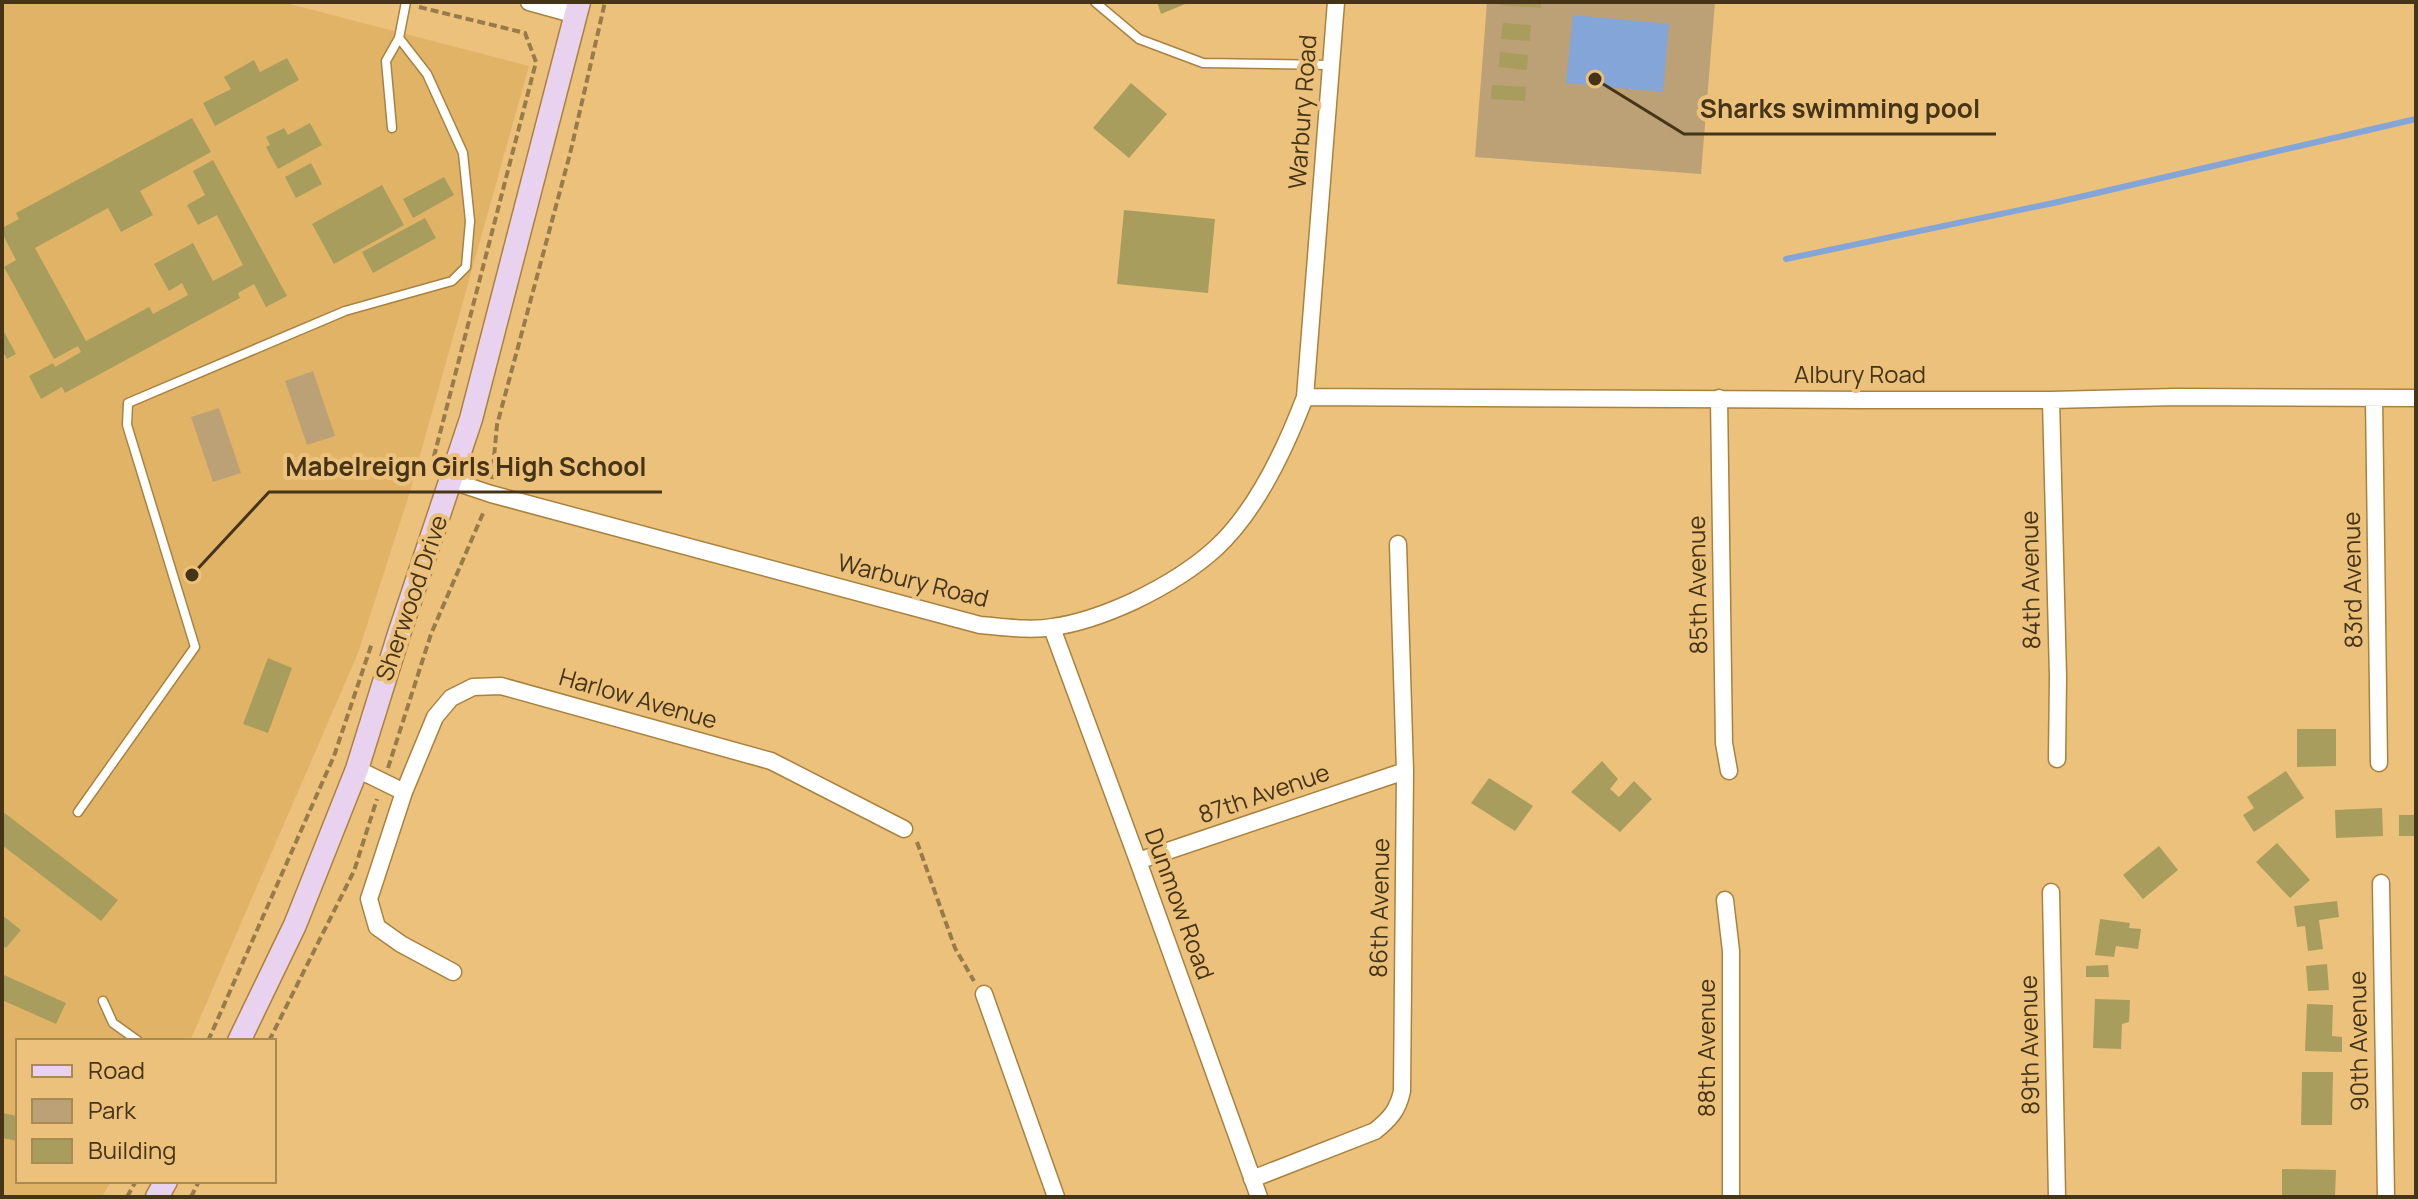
<svg xmlns="http://www.w3.org/2000/svg" width="2418" height="1199" font-family="Manrope,sans-serif">
	<style>
		.built { fill: #e1b367 }
		.green { fill: #bca177 }
		.water { fill: #83a5d8 }
		.lines { fill: none; stroke-linecap: round; stroke-linejoin: round }
		.stream { stroke: #83a5d8; stroke-width: 6 }
		.building { fill: #a99d5e }
		.lane-casing { stroke: #aa823e; stroke-width: 11 }
		.street-casing { stroke: #aa823e; stroke-width: 19 }
		.secondary-casing { stroke: #aa823e; stroke-width: 25 }
		.path { stroke: #997b4a; stroke-width: 4; stroke-dasharray: 8 4; stroke-linecap: butt }
		.lane { stroke: #fff; stroke-width: 8 }
		.street { stroke: #fff; stroke-width: 16 }
		.secondary { stroke: #e9d2ef; stroke-width: 22 }
		.labels { text-anchor: middle; stroke-width: 8; stroke-linejoin: round; paint-order: stroke }
		.street-label { font-size: 24px; fill: #453417; stroke: #ebc17c }
		.leader { fill: none; stroke: #453417; stroke-width: 3 }
		.callout-dot { fill: #453417; stroke: #ebc17c; stroke-width: 3 }
		.callout-label { font-size: 26px; text-anchor: middle; font-weight: bold; fill: #453417; stroke: #ebc17c; stroke-width: 8; stroke-linejoin: round; paint-order: stroke }
	</style>
	<rect width="100%" height="100%" fill="#ebc17c"/>
	<path class="built" d="M2,2h280l247,64 -121,432 -50,155 -168,388h-172v140h93l-9,16h-100z"/>
	<path class="green" d="M1487,2h228l-14,172 -226,-17z
		M313,371l22,65 -28,9 -22,-64z
		M219,408l22,65 -28,9 -22,-65z"/>
	<path class="water" d="M1573,15l96,9 -6,68 -97,-9z"/>
	<g class="lines">
		<path class="stream" d="M1786,259l272,-57 358,-83"/>
	</g>
	<path class="building" d="M1157,2h33l-29,12z
		M1500,2h41v6l-42,-3z
		M1503,23l28,2 -1,16 -29,-2z
		M1500,52l28,3 -1,15 -28,-3z
		M287,58l12,22 -84,46 -12,-23 28,-14 -7,-12 30,-17 6,12z
		M1131,83l36,31 -38,44 -36,-30z
		M1492,85l34,2 -1,14 -34,-2z
		M192,118l19,34 -71,39 13,24 -32,17 -13,-24 -73,40 51,93 63,-34 4,7 35,-19 -6,-12 -13,8 -15,-27 39,-21 20,38 30,-16 -26,-50 -19,10 -11,-20 18,-10 -12,-24 20,-11 74,136 -21,11 -12,-23 -16,9 2,5 -175,95 -3,-6 -21,12 -12,-23 24,-13 2,4 26,-15 -3,-6 -24,13 -50,-92 12,-7 -14,-27v-5l17,-9 -3,-6z
		M310,123l12,22 -44,24 -12,-22 4,-2 -4,-8 18,-9 4,7z
		M311,163l11,21 -26,14 -11,-21z
		M444,177l10,18 -41,23 -10,-19z
		M382,185l22,40 -70,39 -22,-40z
		M1124,210l91,9 -7,74 -91,-9z
		M425,218l11,20 -63,35 -11,-21z
		M2,328l14,26 -9,5 -5,-9z
		M268,658l24,10 -24,65 -25,-9z
		M2297,729h39v37l-39,1z
		M1602,761l16,18 -8,10 9,8 15,-16 18,18 -32,33 -49,-40z
		M2286,771l18,27 -50,34 -11,-17 11,-7 -7,-11z
		M1489,778l44,28 -18,25 -44,-28z
		M2382,808l1,28 -47,2 -1,-28z
		M2,811l116,89 -17,21 -99,-76z
		M2399,815h17v21h-17z
		M2277,843l33,37 -20,18 -34,-36z
		M2159,846l19,24 -35,29 -20,-24z
		M2337,901l2,16 -20,3 4,29 -15,2 -3,-25 -8,1 -3,-21z
		M2,915l19,15 -15,18 -4,-3z
		M2100,919l30,4 -1,5 12,1 -3,20 -22,-3 -2,11 -19,-2z
		M2327,964l2,26 -21,1 -2,-25z
		M2108,965l1,12h-23v-11z
		M2,974l64,29 -10,21 -54,-24z
		M2095,999l35,1 -1,22 -7,2 -1,25 -28,-1z
		M2307,1004l26,1 -1,31 10,1v15l-37,-1z
		M2302,1072h31l-1,53h-31z
		M2,1113l16,3v25l-16,-3z
		M2282,1169l54,1 -1,26 -53,-1z"/>
	<g class="lines">
		<g class="lane-casing">
			<path id="lane" d="M1095,2l44,37 64,24 128,2
				M392,128l-6,-67 13,-23 7,-36
				M78,812l117,-165 -68,-222 1,-22 217,-92 107,-30 14,-14 4,-46 -7,-68 -36,-79 -28,-36
				M103,1001l10,22 25,18"/>
		</g>
		<g class="street-casing">
			<path id="street" d="M529,2l47,13
				M1305,397l562,3h184l125,-3 240,1
				M1719,398l5,345 5,28
				M2374,398l5,365
				M2051,400l7,277 -1,82
				M452,481l39,13 489,131c24,2 50,6 73,2 29,-4 55,-14 81,-26 29,-14 58,-31 82,-53 40,-37 70,-101 89,-151l31,-395
				M1052,628l86,233 121,336
				M357,769l47,23
				M1138,861l267,-90
				M2381,883l5,314
				M2051,892l6,305
				M1725,900l6,51v246
				M453,972l-52,-28 -24,-17 -8,-28 35,-107 31,-75 16,-19 22,-11 28,-1 270,75 133,68
				M984,994l72,203
				M1252,1179l123,-48c15,-12 23,-21 27,-40l3,-320 -7,-227"/>
		</g>
		<g class="secondary-casing">
			<path id="secondary" d="M239,1041l56,-116 62,-156 42,-135 72,-215 108,-417
				M157,1197l9,-16"/>
		</g>
		<path class="path" d="M419,7l106,26 11,29 -105,406
			M492,479l5,-54 73,-271 35,-152
			M388,768l43,-134 53,-123
			M917,842l38,106 19,33
			M208,1041l126,-285 38,-113
			M269,1041l85,-170 23,-72
			M127,1197l9,-16
			M191,1197l8,-16"/>
		<use href="#lane" class="lane"/>
		<use href="#street" class="street"/>
		<use href="#secondary" class="secondary"/>
	</g>
	<g class="labels">
		<g class="street-label">
			<text transform="translate(1303 112) rotate(-86)" y="8">Warbury Road</text>
			<text x="1860" y="383">Albury Road</text>
			<text transform="translate(2031 580) rotate(-91)" y="8">84th Avenue</text>
			<text transform="translate(2353 580) rotate(-91)" y="8">83rd Avenue</text>
			<text transform="translate(913 581) rotate(14)" y="8">Warbury Road</text>
			<text transform="translate(1698 585) rotate(-91)" y="8">85th Avenue</text>
			<text transform="translate(412 598) rotate(-71)" y="8">Sherwood Drive</text>
			<text transform="translate(638 699) rotate(16)" y="8">Harlow Avenue</text>
			<text transform="translate(1264 794) rotate(-19)" y="8">87th Avenue</text>
			<text transform="translate(1179 904) rotate(70)" y="8">Dunmow Road</text>
			<text transform="translate(1380 908) rotate(-89)" y="8">86th Avenue</text>
			<text transform="translate(2359 1041) rotate(-91)" y="8">90th Avenue</text>
			<text transform="translate(2030 1045) rotate(-91)" y="8">89th Avenue</text>
			<text transform="translate(1707 1048) rotate(-90)" y="8">88th Avenue</text>
		</g>
	</g>
	<path class="leader" d="M1595 79L1684 134H1996M192 575L269 492H662"/>
	<g class="callout-dot">
		<circle cx="1595" cy="79" r="8"/>
		<circle cx="192" cy="575" r="8"/>
	</g>
	<g class="callout-label">
		<text x="1840" y="118">Sharks swimming pool</text>
		<text x="466" y="476">Mabelreign Girls High School</text>
	</g>
	<rect width="2418" height="1199" fill="none" stroke="#453417" stroke-width="8"/>
	<rect x="16" y="1039" width="260" height="144" fill="#ebc17c" stroke="#a98954" stroke-width="2"/>
	<rect x="32" y="1065" width="40" height="12" fill="#e9d2ef" stroke="#a98954" stroke-width="2"/>
	<text x="88" y="1079" font-size="24" fill="#453417">Road</text>
	<rect x="32" y="1099" width="40" height="24" fill="#bca177" stroke="#a98954" stroke-width="2"/>
	<text x="88" y="1119" font-size="24" fill="#453417">Park</text>
	<rect x="32" y="1139" width="40" height="24" fill="#a99d5e" stroke="#a98954" stroke-width="2"/>
	<text x="88" y="1159" font-size="24" fill="#453417">Building</text>
</svg>
